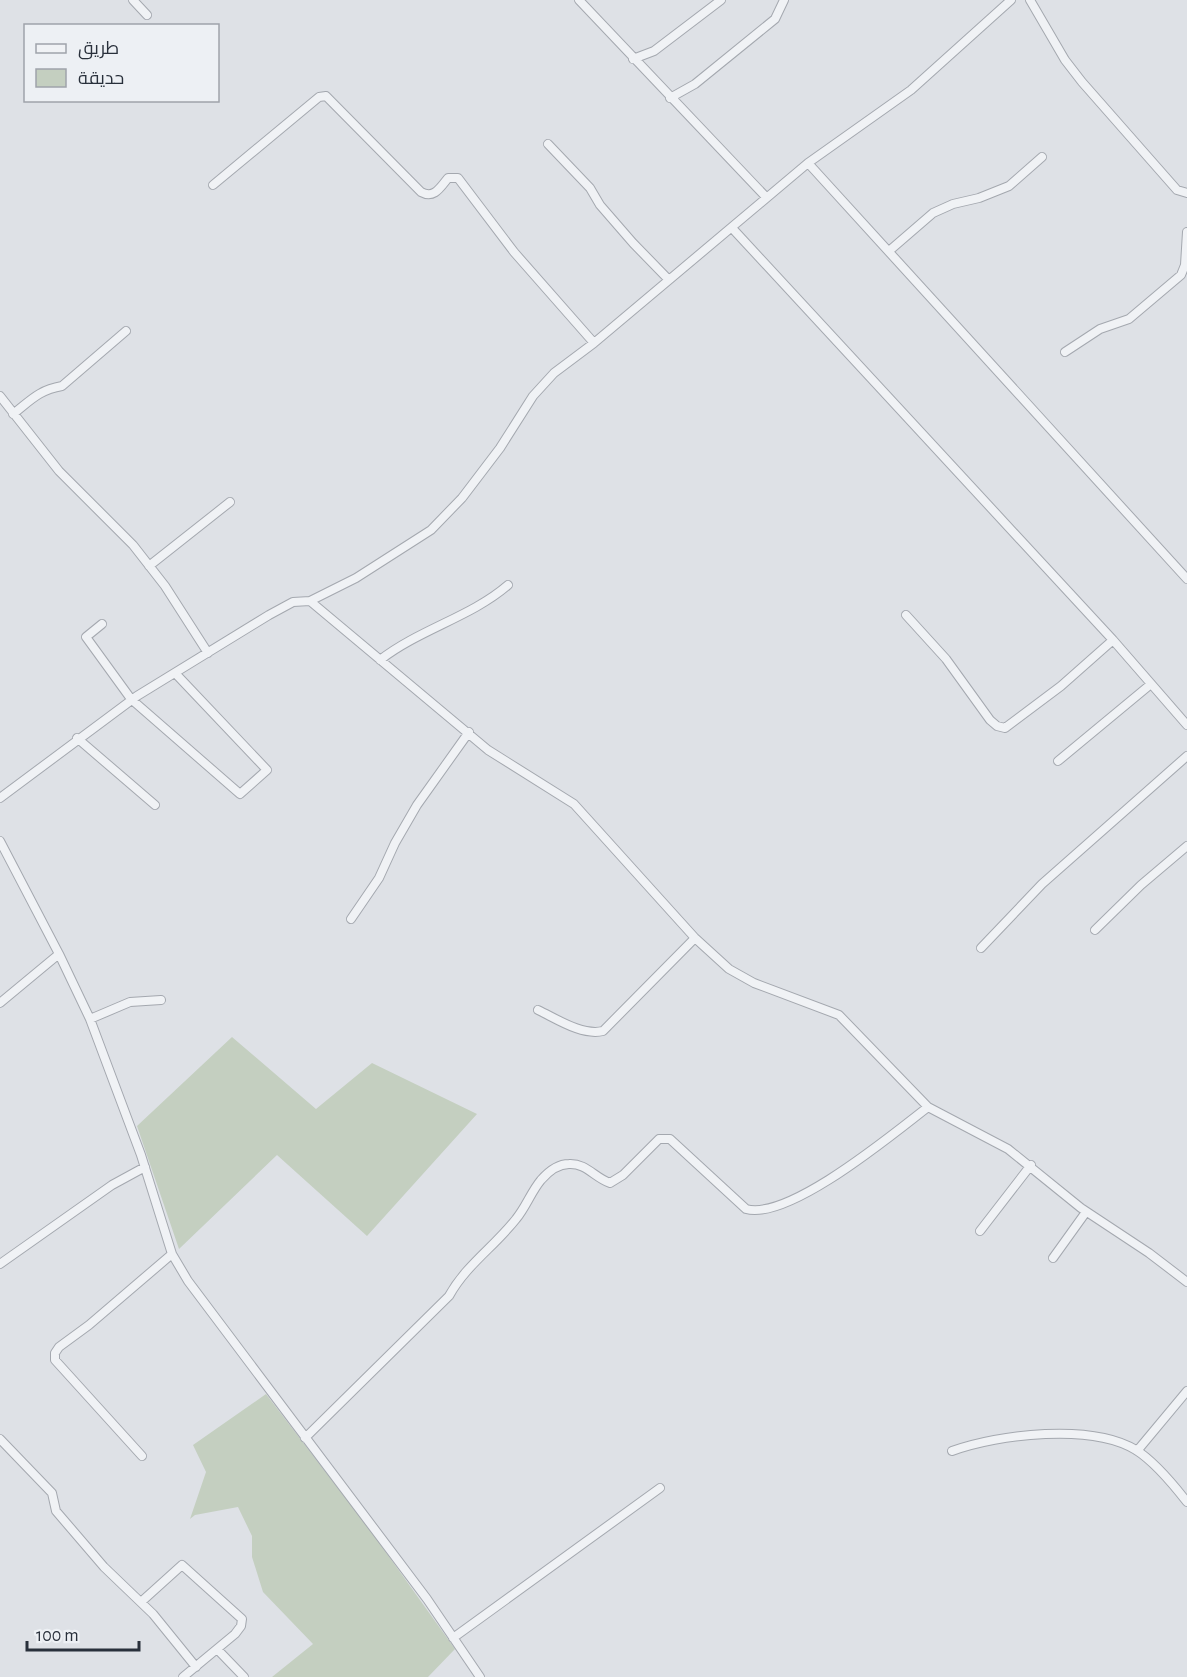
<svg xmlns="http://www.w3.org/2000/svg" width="1187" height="1677" font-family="'Alegreya Sans',Cairo,sans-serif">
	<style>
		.green { fill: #c4cfc0 }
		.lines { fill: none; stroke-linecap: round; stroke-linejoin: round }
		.street-casing { stroke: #a4a8af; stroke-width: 10 }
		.street { stroke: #f0f2f5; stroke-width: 8 }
	</style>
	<rect width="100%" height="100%" fill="#dee1e6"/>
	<path class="green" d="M232,1037l84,72 56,-46 105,51 -110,122 -90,-81 -98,94 -42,-123z
		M266,1394l104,136 85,119 -27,28h-156l41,-33 -50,-52 -11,-35v-21l-14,-29 -43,8 -5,4 16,-47 -13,-27z"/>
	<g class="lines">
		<g class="street-casing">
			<path id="street" d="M133,0l14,15
				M579,0l187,197
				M1030,0l35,60 17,22 95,108 10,3
				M633,59l21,-8 67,-51
				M670,98l25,-14 80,-65 9,-19
				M548,144l42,44 10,17 33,38 36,37
				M808,163l379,416
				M213,185l106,-88 7,-1 95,96c13,7 19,-4 27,-14h10l56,74 80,91
				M732,228l381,412 74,85
				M889,251l44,-38 20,-9 26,-6 30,-12 33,-29
				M1065,352l35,-23 29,-10 52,-44 4,-10 2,-33
				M0,396l59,75 74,74 32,41 43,67
				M13,414c18,-14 26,-24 49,-28l64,-55
				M149,566l81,-64
				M310,601l178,149 86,54 121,134 34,31 25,14 85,32 89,92 80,42 73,59 68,45 38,29
				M906,615l40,44 44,61 7,6 8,2 56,-42 52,-46
				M102,624l-16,13 45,62 109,95 27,-24 -92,-97
				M380,660c40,-31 91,-43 128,-75
				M77,738l78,67
				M1058,761l93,-77
				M0,798l137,-102 132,-81 24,-13 17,-1 46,-23 75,-48 31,-32 38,-50 33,-52 21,-23 40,-30 214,-180 103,-73 100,-90
				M0,841l59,113 -59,49
				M351,919l28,-41 16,-35 22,-38 52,-73
				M1095,930l46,-45 46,-39
				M981,948l61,-64 145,-128
				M59,954l31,65 51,136 31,99 16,27 239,318 53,78
				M538,1010c19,9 44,26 65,21l92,-93
				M90,1019l40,-17 31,-2
				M980,1231l51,-66
				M1053,1258l33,-46
				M0,1264l112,-79 33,-18
				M305,1438l144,-142c17,-31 45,-49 67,-77 10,-12 15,-27 25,-39 7,-8 17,-16 28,-16 17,-1 26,14 41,19l13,-8 36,-36h11l76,70c43,12 148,-76 182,-102
				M0,1439l52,54 4,18 48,56 49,47 43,53
				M952,1451c47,-17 140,-28 184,-1 19,12 37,34 51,52
				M1137,1451l50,-60
				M142,1456l-87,-96v-7l4,-6 30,-22 83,-71
				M141,1602l41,-37 60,54 -1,7 -6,8 -52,43
				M453,1638l207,-150
				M217,1649l27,28"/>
		</g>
		<use href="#street" class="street"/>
	</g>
	<rect x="24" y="24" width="195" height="78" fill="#edf0f4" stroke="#9fa3aa" stroke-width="1.5"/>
	<rect x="36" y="44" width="30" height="9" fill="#f0f2f5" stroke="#9fa3aa" stroke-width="1.5"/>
	<text x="78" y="54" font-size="18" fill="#29303b">طريق</text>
	<rect x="36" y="69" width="30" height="18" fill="#c4cfc0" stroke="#9fa3aa" stroke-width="1.5"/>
	<text x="78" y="84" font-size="18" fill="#29303b">حديقة</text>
	<path d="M27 1641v9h112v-9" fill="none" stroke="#29303b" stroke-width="3"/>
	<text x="36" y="1641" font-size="18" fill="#29303b" stroke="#edf0f4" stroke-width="4.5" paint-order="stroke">100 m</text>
</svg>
